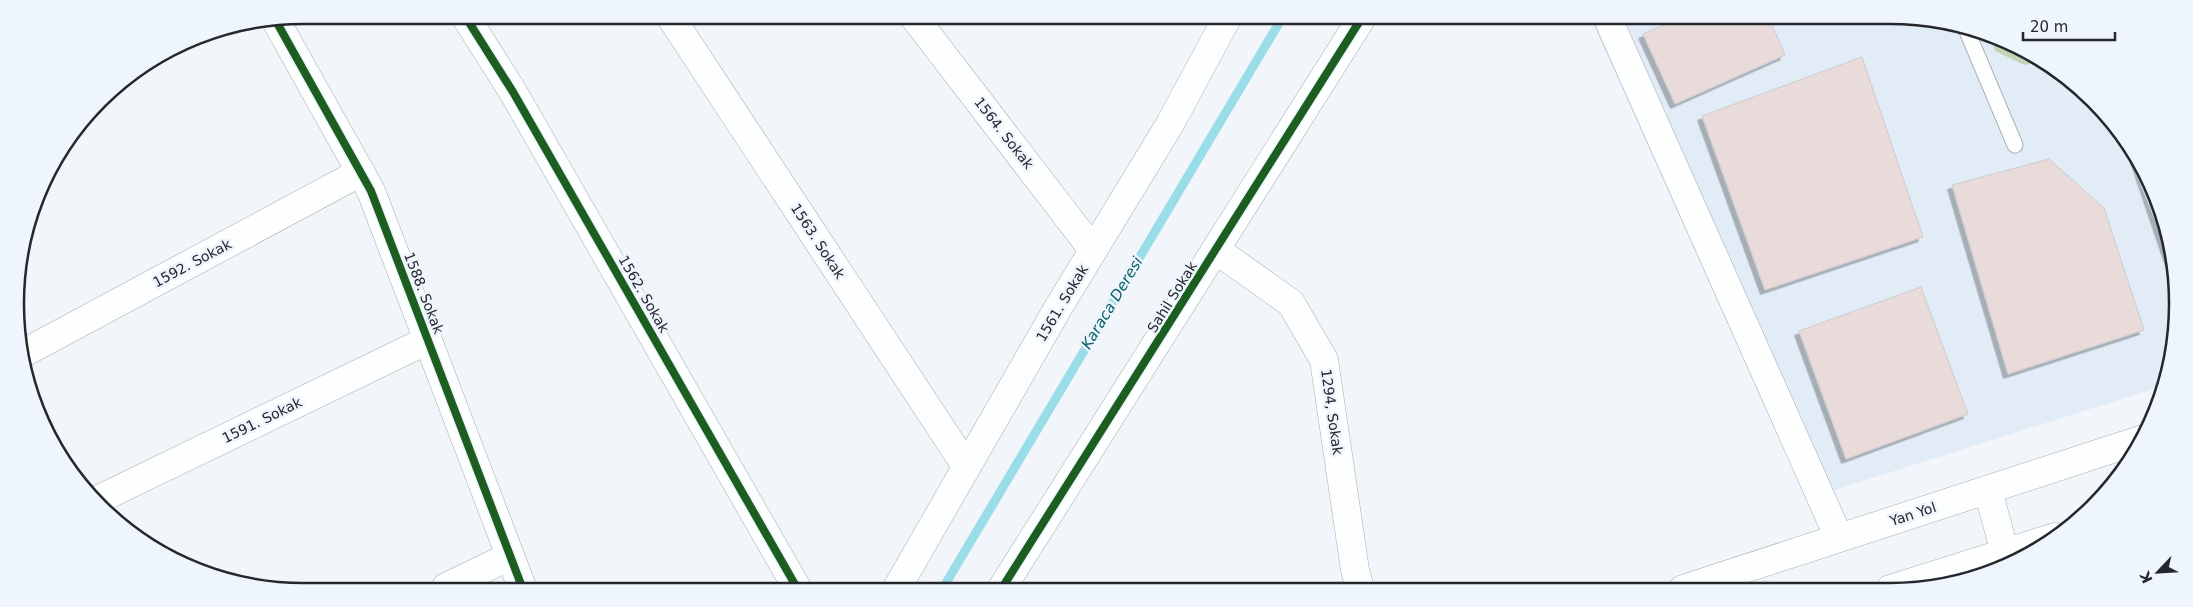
<svg xmlns="http://www.w3.org/2000/svg" width="2193" height="607" font-family="'DejaVu Sans',sans-serif">
	<style>
		.built { fill: #e2ecf7 }
		.forest { fill: #c1d6b6 }
		.lines { fill: none; stroke-linecap: round; stroke-linejoin: round }
		.stream { stroke: #98dde7; stroke-width: 9 }
		.building { fill: #e8dbda; stroke: #cccbcc; filter: url(#shadow) }
		.lane-casing { stroke: #a8abaf; stroke-width: 17 }
		.street-casing { stroke: #a8abaf; stroke-width: 29 }
		.secondary-casing { stroke: #a8abaf; stroke-width: 29 }
		.primary-casing { stroke: #a8abaf; stroke-width: 29 }
		.lane { stroke: #fdfefe; stroke-width: 15 }
		.street { stroke: #fdfefe; stroke-width: 28 }
		.secondary { stroke: #fdfefe; stroke-width: 28 }
		.primary { stroke: #fdfefe; stroke-width: 28 }
		.cycleway-casing { stroke: #eef5fd; stroke-width: 11 }
		.cycleway { stroke: #1b5e20; stroke-width: 8 }
		.labels { text-anchor: middle; stroke-width: 5; stroke-linejoin: round; paint-order: stroke }
		.street-label { font-size: 14px; fill: #24272b; stroke: #eef5fd }
		.water-label { font-size: 15px; font-style: italic; fill: #086068; stroke: #eef5fd }
		.rim { fill: none; stroke: #24272b; stroke-width: 2.5 }
	</style>
	<defs>
		<filter id="shadow"><feDropShadow dx="-4.5" dy="4.5" stdDeviation="0" flood-color="#0004"/></filter>
	</defs>
	<rect width="100%" height="100%" fill="#f2f5fa"/>
	<path class="built" d="M1591,19l355,1 104,43 79,80 43,104 1,113 -10,26 -357,113z"/>
	<path class="forest" d="M1991,39l53,22 -20,4 -29,-14z"/>
	<g class="lines">
		<path class="stream" d="M943,588l339,-570"/>
	</g>
	<path class="building" d="M1675,20h95l15,35 -110,49 -32,-70z
		M1862,57l61,180 -158,53 -63,-174z
		M2133,152l39,95v21z
		M2049,159l55,49 40,122 -136,44 -56,-189z
		M1921,287l47,127 -122,45 -47,-128z"/>
	<g class="lines">
		<g class="lane-casing">
			<path id="lane" d="M1966,29l49,116"/>
		</g>
		<g class="street-casing">
			<path id="street" d="M465,16l48,76 284,496
				M670,16l296,450
				M914,17l179,233
				M1608,19l231,519
				M276,21l95,170 151,396
				M1216,250l75,53 33,57 31,210 5,19
				M22,354l339,-182
				M1988,490l17,63
				M97,500l331,-160
				M446,587l64,-31
				M1002,588l359,-569
				M1683,589l460,-150"/>
		</g>
		<g class="secondary-casing">
			<path id="secondary" d="M897,588l161,-280 112,-184 57,-106"/>
		</g>
		<g class="primary-casing">
			<path id="primary" d="M1890,589l165,-52"/>
		</g>
		<use href="#lane" class="lane"/>
		<use href="#street" class="street"/>
		<use href="#secondary" class="secondary"/>
		<use href="#primary" class="primary"/>
		<g class="cycleway-casing">
			<path id="cycleway" d="M465,16l48,76 284,496
				M276,21l95,170 151,396
				M1002,588l359,-569"/>
		</g>
		<use href="#cycleway" class="cycleway"/>
	</g>
	<g class="labels">
		<g class="street-label">
			<text transform="translate(1004 133) rotate(52)" y="5">1564. Sokak</text>
			<text transform="translate(818 241) rotate(57)" y="5">1563. Sokak</text>
			<text transform="translate(192 263) rotate(-28)" y="5">1592. Sokak</text>
			<text transform="translate(424 293) rotate(69)" y="5">1588. Sokak</text>
			<text transform="translate(644 294) rotate(60)" y="5">1562. Sokak</text>
			<text transform="translate(1172 297) rotate(-58)" y="5">Sahil Sokak</text>
			<text transform="translate(1062 303) rotate(-59)" y="5">1561. Sokak</text>
			<text transform="translate(1332 412) rotate(82)" y="5">1294, Sokak</text>
			<text transform="translate(262 420) rotate(-26)" y="5">1591. Sokak</text>
			<text transform="translate(1913 514) rotate(-18)" y="5">Yan Yol</text>
		</g>
		<g class="water-label">
			<text transform="translate(1112 303) rotate(-59)" y="5">Karaca Deresi</text>
		</g>
	</g>
	<path d="M0 0H2193V607H0ZM303 24H1890A279 279 0 0 1 2169 303V304A279 279 0 0 1 1890 583H303A279 279 0 0 1 24 304V303A279 279 0 0 1 303 24Z" fill="#eef5fd" fill-rule="evenodd"/>
	<path class="rim" d="M303 24H1890A279 279 0 0 1 2169 303V304A279 279 0 0 1 1890 583H303A279 279 0 0 1 24 304V303A279 279 0 0 1 303 24Z"/>
	<g transform="translate(2158 572) rotate(245)" stroke="#eef5fd" stroke-width="4" paint-order="stroke">
	<path d="M0-4L9 19L0 12L-9 19Z" fill="#24272b"/>
	<text y="-8" font-size="14" font-weight="bold" text-anchor="middle" fill="#24272b">K</text>
	</g>
	<path d="M2023 32v8h92v-8" fill="none" stroke="#24272b" stroke-width="2.5"/>
	<text x="2030" y="32" font-size="15" fill="#24272b" stroke="#eef5fd" stroke-width="4" paint-order="stroke">20 m</text>
</svg>
